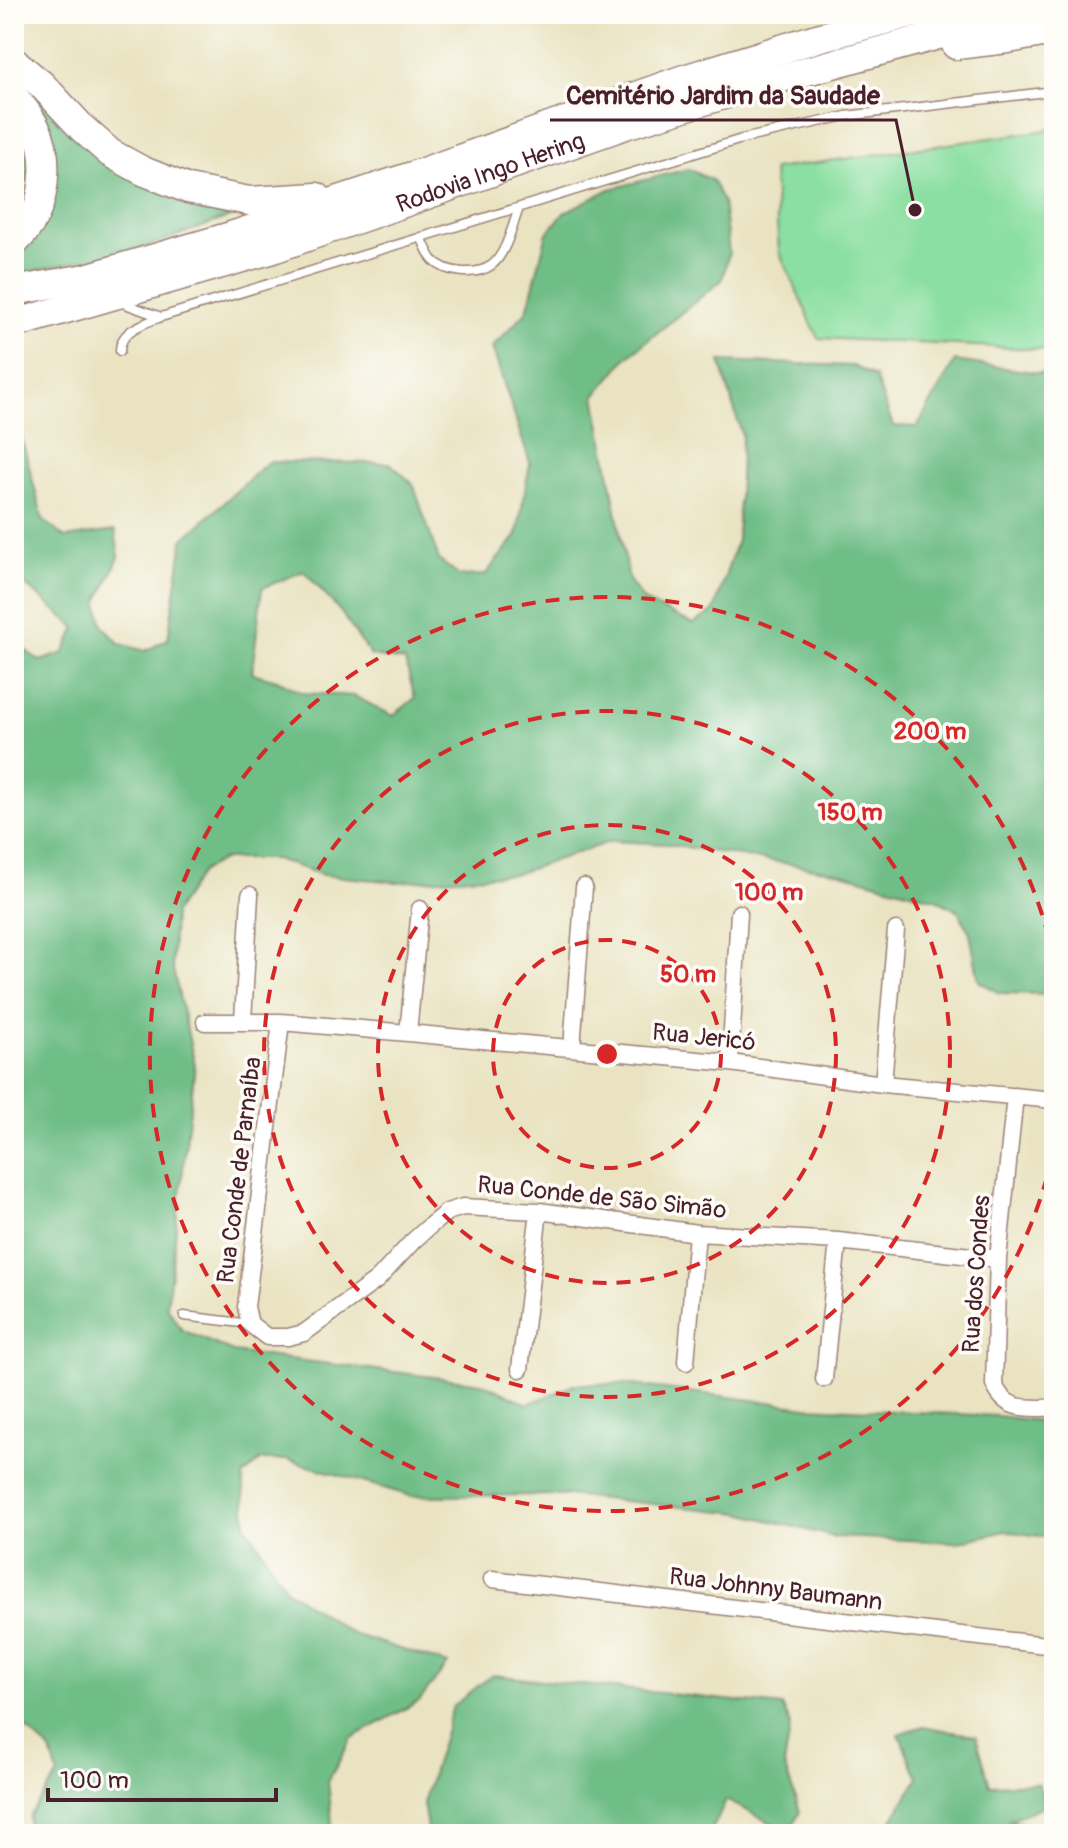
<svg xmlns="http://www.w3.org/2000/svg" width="1068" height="1848" font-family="Pangolin,sans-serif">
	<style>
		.green { fill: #8adfa1; stroke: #6a7f66; stroke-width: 2 }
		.forest { fill: #6fbe87; stroke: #5c6e59; stroke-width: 2; fill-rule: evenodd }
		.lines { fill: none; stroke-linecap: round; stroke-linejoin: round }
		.lane-casing { stroke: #9a8176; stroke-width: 11 }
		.street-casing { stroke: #9a8176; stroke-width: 19 }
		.highway-casing { stroke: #9a8176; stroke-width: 31 }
		.lane { stroke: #fff; stroke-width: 8 }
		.street { stroke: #fff; stroke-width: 16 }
		.highway { stroke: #fff; stroke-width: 28 }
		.ring { fill: none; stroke: #d62828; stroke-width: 4; stroke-dasharray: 14 10 }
		.labels { text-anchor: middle; stroke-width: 7; stroke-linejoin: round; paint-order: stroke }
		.street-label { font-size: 24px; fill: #4a1f2b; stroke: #fdfcf7 }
		.centre { fill: #d62828; stroke: #fdfcf7; stroke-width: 4 }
		.ring-label { font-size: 24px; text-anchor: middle; font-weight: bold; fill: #d62828; stroke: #fdfcf7; stroke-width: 7; stroke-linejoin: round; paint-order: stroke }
		.leader { fill: none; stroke: #4a1f2b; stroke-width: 3 }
		.callout-dot { fill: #4a1f2b; stroke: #fdfcf7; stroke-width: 3 }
		.callout-label { font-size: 26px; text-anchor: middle; font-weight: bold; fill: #4a1f2b; stroke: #fdfcf7; stroke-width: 7; stroke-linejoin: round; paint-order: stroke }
	</style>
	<rect width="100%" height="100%" fill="#fdfcf7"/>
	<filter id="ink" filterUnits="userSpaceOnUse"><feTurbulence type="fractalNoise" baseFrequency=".0125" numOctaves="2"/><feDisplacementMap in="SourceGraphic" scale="16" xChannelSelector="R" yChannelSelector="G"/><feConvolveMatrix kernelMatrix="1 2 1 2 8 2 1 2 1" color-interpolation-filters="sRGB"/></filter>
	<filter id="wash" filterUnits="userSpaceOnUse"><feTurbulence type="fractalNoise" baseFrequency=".006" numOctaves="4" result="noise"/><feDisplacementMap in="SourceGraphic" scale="32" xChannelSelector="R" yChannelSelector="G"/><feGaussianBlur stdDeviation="1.8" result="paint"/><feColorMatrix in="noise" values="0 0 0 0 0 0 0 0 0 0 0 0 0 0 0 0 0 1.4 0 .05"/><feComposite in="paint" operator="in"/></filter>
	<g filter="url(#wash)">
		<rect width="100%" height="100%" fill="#e9e3c1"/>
		<path class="green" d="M1054,129v221l-236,-12 -39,-87 -6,-82z"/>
		<path class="forest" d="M14,71l101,97 83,42 34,6 -86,31 -132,28v-13l25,-34 15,-40 -40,-102z
			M14,112l15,29 -1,37 -14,38z
			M688,169l24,11 11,22 6,51 -7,27 -95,77 -32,39 34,184 15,21 49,23 21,-13 23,-71 5,-105 -22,-74 133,5 22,11 18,49 24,1 38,-66 99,14v619l-54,-1 -21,-12 -9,-48 -12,-22 -22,-12 -98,-27 -170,-28 -56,-3 -97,33 -119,8 -73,-7 -48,-16h-51l-22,12 -28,42 -2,52 23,100 -28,242 15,23 51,22 249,31 46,21 48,-20h50l181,23 191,9 56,7v115l-48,-7 -49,11 -123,-5 -93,-24 -176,-18 -154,1 -123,-36h-27l-18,16 3,49 41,65 65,44 96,30 -29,37 -67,37 -24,43 5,53h-306l3,-19 28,-40 -7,-24 -37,-33v-1076l26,19 24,-8 12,-25 -62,-53v-166l29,111 22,18 50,-7 4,26 -21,45 5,24 17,18 26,7 22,-12 15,-99 85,-78 122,1 23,21 26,76 20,16 26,-1 32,-40 13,-72 -38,-116 35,-36 20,-78 18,-21 45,-23zM304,571l36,40 31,45 34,5 10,37 -22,18 -39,-20 -51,-3 -26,-13 -25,-7 10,-85z
			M492,1675l290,31 9,19 -7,40 16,47 -11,20 -63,-32 -16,34h-282l-5,-31 30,-97z
			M923,1726l53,10 14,49 48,-2 7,22 -36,15 45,12v2h-141l-21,-14 26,-42 -19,-44z"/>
	</g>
	<g filter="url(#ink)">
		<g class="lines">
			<g class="lane-casing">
				<path id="lane" d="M421,237c4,8 7,17 12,23 14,14 43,16 59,5 14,-11 21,-41 27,-57
					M120,302l41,15
					M120,351c0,-21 25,-28 41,-34l581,-178 104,-23 208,-25
					M184,1316l66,8"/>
			</g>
			<g class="street-casing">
				<path id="street" d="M243,1021l7,-126
					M205,1022h76l127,11 322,30 153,21 171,16
					M281,1022l-35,285 4,17 17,13h21l16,-4 73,-53 36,-39 19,-17 15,-12 16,-5 76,4 158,22 141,8 160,18
					M408,1033l12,-124
					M572,1048l12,-161
					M730,1063l9,-150
					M883,1084l13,-154
					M1015,1096l-17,163 -4,125c12,29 33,23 60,24
					M686,1362l11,-129
					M520,1369l19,-158
					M824,1379l14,-138
					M492,1579l562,67"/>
			</g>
			<g class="highway-casing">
				<g id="highway">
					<path d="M956,45l52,-6 46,-8"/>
					<path d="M14,62l28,23 41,44 27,24 33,18 45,18 61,12 68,-4"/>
					<path d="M14,97c10,12 19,23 25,38 10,28 6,69 -12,93 -3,5 -9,10 -13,15"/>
					<path d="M14,291l72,-13 142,-41 184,-61 269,-96 136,-42 91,-24"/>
					<path id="s1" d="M14,324l256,-74 358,-126 135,-41 252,-69"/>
				</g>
			</g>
			<use href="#lane" class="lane"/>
			<use href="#street" class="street"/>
			<use href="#highway" class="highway"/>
		</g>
	</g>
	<g class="ring">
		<circle cx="607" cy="1054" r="114"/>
		<circle cx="607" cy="1054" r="229"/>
		<circle cx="607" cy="1054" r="343"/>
		<path d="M1053 1153A457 457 0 1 1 1053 955"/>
	</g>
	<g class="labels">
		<g class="street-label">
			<text dy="8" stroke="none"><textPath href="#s1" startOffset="500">Rodovia Ingo Hering</textPath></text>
			<text transform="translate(704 1037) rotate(6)" y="8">Rua Jericó</text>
			<text transform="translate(239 1170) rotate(-83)" y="8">Rua Conde de Parnaíba</text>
			<text transform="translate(602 1197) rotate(6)" y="8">Rua Conde de São Simão</text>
			<text transform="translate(976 1274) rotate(-86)" y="8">Rua dos Condes</text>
			<text transform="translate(776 1589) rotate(7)" y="8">Rua Johnny Baumann</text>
		</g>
	</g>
	<circle cx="607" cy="1054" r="12" class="centre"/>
	<g class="ring-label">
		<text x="930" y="739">200 m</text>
		<text x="850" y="820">150 m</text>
		<text x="769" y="900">100 m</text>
		<text x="688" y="982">50 m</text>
	</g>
	<path class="leader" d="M915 210L896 120H550"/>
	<circle class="callout-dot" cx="915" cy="210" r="8"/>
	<g class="callout-label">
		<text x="723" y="104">Cemitério Jardim da Saudade</text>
	</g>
	<rect width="1068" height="1848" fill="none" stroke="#fdfcf7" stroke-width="48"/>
	<path d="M48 1788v12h228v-12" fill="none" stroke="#4a1f2b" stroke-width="4"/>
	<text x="60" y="1788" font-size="24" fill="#4a1f2b" stroke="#fdfcf7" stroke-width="6" paint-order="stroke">100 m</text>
</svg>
